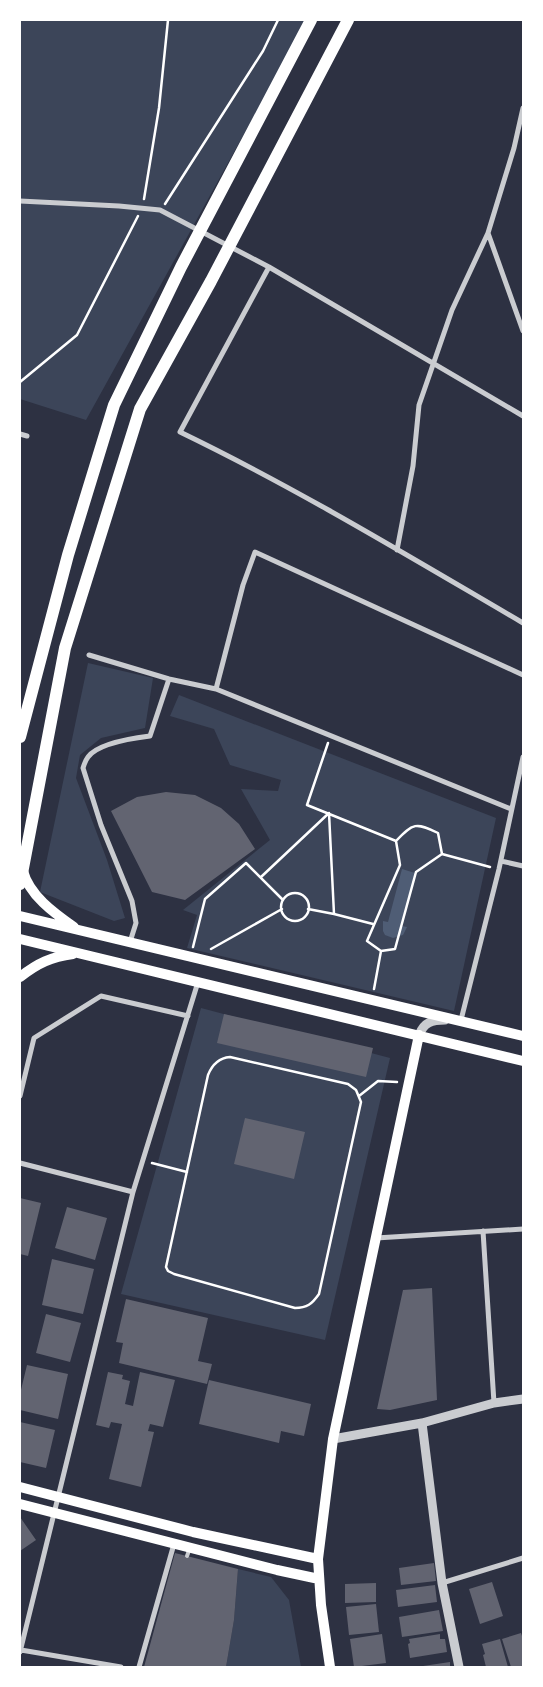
<svg xmlns="http://www.w3.org/2000/svg" width="543" height="1687" font-family="Overpass,sans-serif">
	<style>
		.green { fill: #3c4559 }
		.water { fill: #4f5d75 }
		.building { fill: #626471 }
		.lines { fill: none; stroke-linecap: round; stroke-linejoin: round }
		.path { stroke: #fff; stroke-width: 2.5 }
		.service { stroke: #caccd0; stroke-width: 4 }
		.minor { stroke: #caccd0; stroke-width: 5 }
		.tertiary { stroke: #caccd0; stroke-width: 9 }
		.secondary { stroke: #fff; stroke-width: 10 }
		.primary { stroke: #fff; stroke-width: 12 }
	</style>
	<rect width="100%" height="100%" fill="#2d3142"/>
	<path class="green" d="M20,20h287l-221,400 -66,-21z
		M88,663l65,15 -8,50 -44,10 -21,17 -4,23 31,82 18,58 -11,3 -74,-29z
		M179,695l317,123 -42,193 -267,-63 10,-33 -14,-5 87,-70 -29,-51 37,2 3,-11 -51,-15 -16,-36 -44,-13z
		M201,1008l189,50 -65,282 -204,-46z
		M238,1569l33,8 18,23 12,67h-75l8,-47z"/>
	<path class="water" d="M402,869l13,4 -13,53 5,1 -4,8 -10,3 -8,-3 -2,-4v-10l5,1z"/>
	<path class="building" d="M166,792l29,3 26,13 18,16 16,25 -70,51 -33,-8 -41,-81 26,-14z
		M224,1014l149,34 -7,29 -149,-34z
		M245,1118l60,14 -11,47 -60,-15z
		M20,1198l21,5 -13,53 -8,-2z
		M67,1207l40,11 -12,42 -40,-12z
		M52,1259l42,10 -11,45 -41,-9z
		M432,1288l5,112 -47,10 -13,-1 26,-119z
		M126,1299l82,19 -10,43 14,3 -5,20 -88,-21 4,-20 -7,-1z
		M46,1314l35,9 -11,39 -34,-9z
		M27,1365l41,9 -10,45 -38,-9v-16z
		M108,1372l15,3 -1,4 8,2 -5,23 8,2 7,-34 35,8 -12,47 -13,-3 -2,7 6,1 -13,55 -32,-8 13,-55 -11,-2 -2,6 -13,-3z
		M209,1380l102,24 -7,32 -23,-5 -2,12 -80,-19z
		M20,1422l35,8 -9,38 -26,-6z
		M20,1517l16,23 -16,11z
		M175,1553l63,16 -4,51 -8,47h-82z
		M434,1563l2,18 -35,4 -2,-17z
		M492,1582l11,34 -23,8 -11,-35z
		M376,1583v19l-31,1v-19z
		M435,1585l2,17 -39,5 -2,-17z
		M376,1604l3,28 -30,3 -3,-28z
		M439,1610l4,21 -41,6 -3,-20z
		M521,1633l2,6v28h-12l-9,-28z
		M382,1634l4,29 -32,4 -4,-28z
		M440,1634v5h5l2,13 -37,6 -2,-14 2,-1 -1,-4z
		M500,1639l8,28h-22l-3,-12 2,-1 -3,-10z
		M450,1662v5h-26l-1,-1z"/>
	<g class="lines">
		<path class="path" d="M144,199l15,-91 9,-88
			M165,204l98,-153 15,-31
			M20,382l57,-47 61,-119
			M328,743l-21,62 89,36c17,-18 20,-19 42,-8l4,21 48,13
			M396,841l4,24 -33,76 14,10 14,-2 21,-77 26,-18
			M261,877l68,-64
			M281 907a14 14 0 1 1 28 0a14 14 0 1 1-28 0Z
			M308,909l26,5 -5,-101
			M334,914l39,10
			M193,947l12,-48 41,-36 37,37
			M211,949l71,-40
			M374,989l7,-38
			M230,1057l118,27 8,6 5,12 -42,192c-7,10 -12,14 -24,14l-121,-34 -6,-3 -2,-4 42,-192c4,-10 11,-17 22,-18z
			M359,1096l19,-15 19,1
			M152,1163l35,9"/>
		<path class="service" d="M187,1556l3,-8"/>
		<path class="minor" d="M20,201l99,5 41,4 109,57
			M488,233l35,98
			M523,416l-254,-149 -89,165c118,57 230,125 343,191
			M20,434l7,2
			M397,550l16,-84 6,-61 33,-95 36,-77 26,-85 9,-40
			M89,655l80,24 47,10 295,120
			M216,689l27,-104 12,-33 268,123
			M501,861l22,5
			M130,942l6,-19 -4,-22 -31,-76 -18,-57c1,-3 2,-7 5,-11 10,-14 46,-19 62,-21l19,-57
			M461,1020l38,-151 24,-112
			M20,1096l14,-58 67,-42 87,20
			M20,1163l113,29
			M483,1231l11,172
			M376,1238l147,-9
			M442,1583l81,-25
			M21,1650l100,17
			M20,1652l113,-460 65,-210
			M139,1667l35,-123"/>
		<path class="tertiary" d="M419,1035c5,-13 13,-15 26,-15
			M422,1423l20,160 17,84
			M333,1439l89,-16 72,-20 29,-4"/>
		<path class="secondary" d="M23,871c6,24 31,42 51,56
			M20,916l503,120
			M20,939l503,122
			M20,977c18,-14 31,-20 53,-23
			M20,1487l173,45 125,27
			M20,1504l257,66 42,9
			M330,1667l-9,-62 -3,-46 15,-120 86,-404"/>
		<path class="primary" d="M20,737l48,-182 46,-150 67,-138 130,-247
			M20,884l45,-236 75,-239 71,-128 137,-261"/>
	</g>
	<rect width="543" height="1687" fill="none" stroke="#ffffff" stroke-width="42"/>
</svg>
